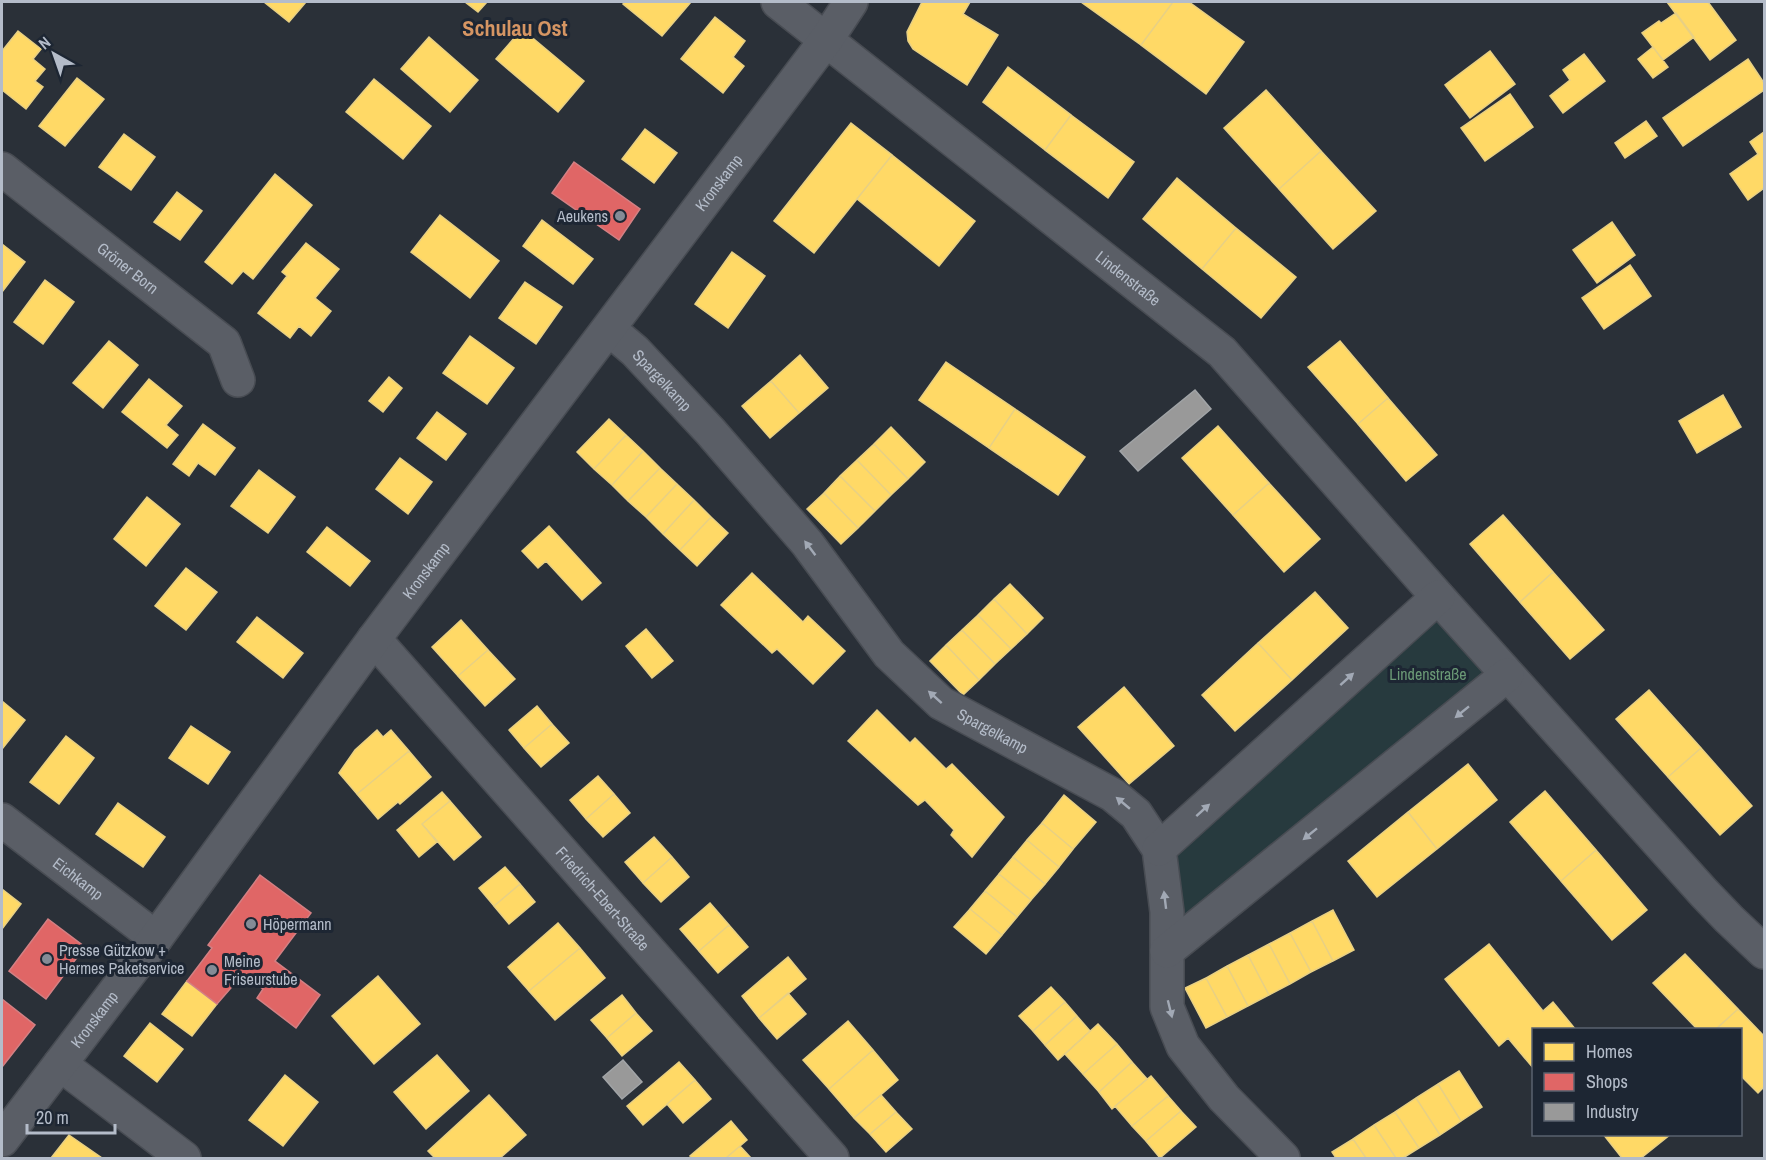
<svg xmlns="http://www.w3.org/2000/svg" width="1766" height="1160" font-family="'Archivo Narrow',sans-serif">
	<style>
		.green { fill: #273a3e }
		.homes { fill: #ffd966; stroke: #e8d084; stroke-width: 1.5 }
		.shops { fill: #e06666; stroke: #d38084; stroke-width: 1.5 }
		.industry { fill: #999; stroke: #a1a4a7; stroke-width: 1.5 }
		.lines { fill: none; stroke-linecap: round; stroke-linejoin: round }
		.street-casing { stroke: #484c53; stroke-width: 36 }
		.street { stroke: #5a5e66; stroke-width: 33 }
		.oneway { fill: #a2a9b5 }
		.poi-dot { fill: #848b96; stroke: #1d2633; stroke-width: 2 }
		.labels { text-anchor: middle; stroke-width: 6; stroke-linejoin: round; paint-order: stroke }
		.street-label { font-size: 16px; fill: #b4bcc9; stroke: #1d2633 }
		.poi-label { font-size: 16px; fill: #b4bcc9; stroke: #1d2633; text-anchor: start }
		.park-label { font-size: 16px; fill: #6b9a76; stroke: #1d2633 }
		.district-label { font-size: 22px; font-weight: bold; fill: #d59563; stroke: #1d2633 }
	</style>
	<rect width="100%" height="100%" fill="#2a3038"/>
	<path class="green" d="M1438,597l69,78 -338,276 -10,-102z"/>
	<path class="homes" d="M264,2h42l-17,20z
		M465,2h22l-9,10z
		M624,2h67l-29,34 -39,-32z
		M922,2h48l-7,12 35,21 -31,50 -54,-36 -5,-8 -1,-9z
		M1081,2h92l-32,43z
		M1173,2h16l55,40 -38,52 -65,-49z
		M1667,2h41l28,38 -26,20z
		M1676,13l18,24 -31,23 -21,-27 17,-12 2,2z
		M715,17l30,24 -12,16 11,9 -21,27 -42,-34z
		M522,29l62,52 -26,31 -62,-53z
		M18,31l23,18 -8,10 12,10 -10,12 8,6 -17,22 -24,-19v-39z
		M429,37l49,43 -28,32 -49,-43z
		M1653,47l15,20 -15,11 -15,-19z
		M1490,51l25,33 -45,34 -25,-33z
		M1584,54l21,27 -42,32 -13,-17 20,-16 -7,-10z
		M1748,59l16,24v7l-81,56 -20,-28z
		M1008,67l63,48 -26,35 -62,-48z
		M77,78l27,21 -39,47 -26,-20z
		M374,79l57,47 -28,33 -57,-47z
		M1266,90l55,61 -42,38 -55,-61z
		M1510,94l23,33 -48,34 -24,-33z
		M1071,115l63,47 -26,36 -63,-48z
		M1646,121l11,15 -32,22 -10,-15z
		M851,123l41,32 -78,98 -40,-32z
		M645,129l32,24 -23,30 -32,-24z
		M1764,132v56l-16,12 -18,-26 28,-20 -8,-12z
		M124,134l31,23 -24,33 -32,-23z
		M1321,151l55,60 -43,38 -54,-60z
		M892,155l83,66 -36,45 -82,-67z
		M275,174l37,31 -59,74 -10,-8 -11,13 -27,-22z
		M1177,178l59,50 -34,41 -59,-50z
		M177,192l25,19 -22,29 -26,-18z
		M440,215l59,46 -29,37 -59,-46z
		M542,220l51,39 -20,25 -50,-38z
		M1612,222l23,33 -38,28 -24,-33z
		M1236,228l60,49 -35,41 -59,-49z
		M306,243l33,26 -24,29 16,13 -20,25 -12,-10 -9,12 -32,-25 29,-37 -5,-4z
		M2,244l23,18 -23,30z
		M732,252l33,24 -37,52 -33,-24z
		M1630,265l21,31 -47,33 -22,-31z
		M45,280l29,22 -31,42 -29,-22z
		M525,282l37,25 -26,37 -37,-26z
		M470,336l44,32 -27,36 -44,-31z
		M109,341l29,24 -35,43 -30,-25z
		M1340,341l48,57 -30,26 -50,-57z
		M800,355l28,33 -29,25 -28,-32z
		M946,362l69,47 -26,39 -70,-48z
		M389,377l13,11 -19,24 -14,-11z
		M149,379l33,27 -16,19 12,10 -11,13 -45,-36z
		M771,381l28,32 -29,25 -28,-32z
		M1723,395l18,32 -44,26 -18,-32z
		M1388,398l49,57 -31,26 -48,-57z
		M1015,409l70,48 -27,38 -69,-47z
		M437,412l29,22 -20,26 -29,-22z
		M609,419l17,16 -32,34 -17,-17z
		M203,424l32,24 -20,27 -17,-12 -9,13 -16,-12z
		M1218,426l51,57 -36,32 -51,-57z
		M891,427l34,35 -17,17 -34,-35z
		M626,435l17,16 -31,34 -18,-16z
		M874,444l34,35 -17,16 -34,-35z
		M643,451l17,17 -32,33 -16,-16z
		M400,458l32,24 -24,32 -32,-25z
		M857,460l34,35 -16,16 -35,-35z
		M660,468l17,16 -31,33 -18,-16z
		M259,470l36,27 -27,36 -37,-27z
		M840,476l35,35 -17,17 -34,-35z
		M1269,483l51,56 -36,33 -51,-57z
		M677,484l17,16 -31,34 -17,-17z
		M824,493l34,35 -17,16 -34,-35z
		M147,497l33,27 -34,42 -32,-27z
		M694,500l17,17 -31,33 -17,-16z
		M1503,515l50,57 -33,30 -50,-58z
		M711,517l17,16 -31,33 -17,-16z
		M549,526l52,57 -19,17 -36,-39 -8,7 -16,-17z
		M327,527l43,34 -20,25 -43,-34z
		M186,568l31,24 -31,38 -31,-24z
		M1553,572l51,58 -34,29 -50,-57z
		M752,573l51,49 5,-6 37,35 -32,33 -36,-35 -5,4 -51,-48z
		M1010,584l33,34 -16,16 -33,-35z
		M1315,592l33,36 -56,52 -34,-37z
		M994,599l33,35 -16,15 -33,-34z
		M978,615l33,34 -16,15 -33,-34z
		M257,617l46,36 -20,25 -46,-36z
		M461,620l27,30 -30,26 -26,-29z
		M646,629l27,32 -21,17 -26,-32z
		M962,630l33,34 -16,16 -33,-35z
		M1258,643l34,37 -57,51 -33,-36z
		M946,645l33,35 -16,15 -33,-34z
		M488,650l27,29 -30,27 -27,-30z
		M1124,687l50,59 -45,38 -51,-57z
		M1649,690l52,58 -33,29 -52,-58z
		M2,701l23,19 -23,29z
		M537,706l15,18 -28,24 -15,-18z
		M877,710l33,33 5,-5 31,31 6,-5 52,53 -32,40 -21,-22 3,-5 -29,-30 -7,5 -70,-64z
		M552,724l17,19 -28,24 -17,-19z
		M191,726l39,26 -22,32 -39,-26z
		M377,730l6,7 8,-7 18,21 -52,43 -18,-21 16,-23z
		M66,736l28,22 -35,46 -29,-22z
		M1701,748l51,58 -32,29 -52,-58z
		M409,751l22,26 -31,27 -2,-2 -20,17 -21,-25z
		M1468,764l29,36 -60,49 -29,-37z
		M598,776l16,18 -28,25 -16,-19z
		M1545,791l51,59 -35,31 -51,-59z
		M442,792l8,9 -28,23 15,18 -18,15 -22,-27z
		M614,794l16,19 -27,24 -17,-18z
		M1064,795l32,27 -23,27 -31,-26z
		M450,801l31,36 -27,23 -32,-36z
		M118,803l47,34 -22,30 -47,-33z
		M1408,812l29,37 -60,48 -29,-36z
		M1042,823l31,26 -14,18 -32,-27z
		M654,837l18,20 -29,26 -18,-21z
		M1027,840l32,27 -14,17 -32,-27z
		M1596,850l51,60 -35,30 -51,-59z
		M672,857l17,20 -28,25 -18,-19z
		M1013,857l32,27 -14,16 -32,-26z
		M505,867l15,17 -26,22 -15,-18z
		M999,874l32,26 -14,17 -32,-26z
		M520,884l15,18 -26,22 -15,-18z
		M2,889l19,15 -19,25z
		M985,891l32,26 -15,18 -32,-26z
		M710,903l19,22 -30,26 -19,-22z
		M970,909l32,26 -16,19 -32,-27z
		M1333,910l21,40 -21,11 -21,-40z
		M1312,921l21,40 -22,11 -21,-39z
		M558,923l22,25 -51,43 -21,-24z
		M729,925l19,22 -30,26 -19,-22z
		M1290,933l21,39 -21,12 -21,-40z
		M1269,944l21,40 -21,11 -21,-40z
		M1489,944l54,67 10,-9 23,28h-42v39l-26,-31 -9,8 -54,-67z
		M580,948l25,30 -50,42 -26,-29z
		M1685,954l53,55 -23,21h-17l-45,-47z
		M1248,955l21,40 -21,11 -21,-40z
		M788,957l18,22 -47,39 -17,-22z
		M1227,966l21,40 -21,11 -21,-39z
		M378,976l42,48 -46,40 -42,-48z
		M1206,978l21,39 -21,11 -21,-40z
		M187,981l30,23 -25,32 -30,-22z
		M1051,987l14,15 -32,29 -14,-15z
		M788,993l18,21 -29,25 -18,-21z
		M622,995l14,18 -29,25 -16,-18z
		M1065,1002l12,14 -32,29 -12,-14z
		M1738,1009l26,27v51l-6,6 -18,-18v-45h-25z
		M636,1013l16,18 -30,25 -15,-18z
		M1077,1016l13,15 -32,29 -13,-15z
		M848,1021l25,29 -44,39 -26,-29z
		M150,1023l33,26 -26,33 -33,-26z
		M1098,1024l19,20 -34,30 -18,-20z
		M1117,1044l15,18 -33,30 -16,-18z
		M873,1050l25,30 -44,38 -25,-29z
		M437,1055l32,36 -43,38 -32,-37z
		M679,1062l16,18 -52,45 -16,-19z
		M1132,1062l15,17 -35,30 -13,-17z
		M1459,1071l23,36 -21,14 -23,-37z
		M285,1075l33,27 -35,44 -34,-26z
		M1151,1076l17,20 -36,30 -17,-20z
		M695,1080l16,19 -28,24 -16,-19z
		M1438,1084l23,37 -21,14 -24,-37z
		M489,1095l37,40 -26,23h-65l-7,-7z
		M881,1095l15,17 -26,22 -16,-16z
		M1168,1096l13,15 -35,30 -14,-15z
		M1416,1098l24,37 -21,13 -24,-36z
		M1181,1111l15,16 -36,31 -14,-17z
		M896,1112l16,17 -26,23 -16,-18z
		M1395,1112l24,36 -16,10h-7l-22,-33z
		M731,1121l16,19 -21,18h-35l-1,-2z
		M1374,1125l22,33h-30l-13,-19z
		M1603,1134h68l-30,24h-19z
		M69,1135l33,23h-51z
		M1353,1139l13,19h-30l-4,-6z
		M740,1146l11,12h-25z"/>
	<path class="shops" d="M574,162l66,47 -21,31 -67,-47z
		M260,875l51,38 -36,48 45,34 -24,33 -39,-30 6,-9 -20,-15 -26,30 -30,-23 25,-33 -4,-3z
		M48,919l37,28 -39,52 -37,-28z
		M2,999l33,26 -33,42z"/>
	<path class="industry" d="M1195,390l16,19 -73,62 -18,-20z
		M623,1060l19,22 -20,17 -19,-22z"/>
	<g class="lines">
		<g class="street-casing">
			<g id="street">
				<path id="s1" d="M778,2l444,350 216,245 266,296 25,26 35,33"/>
				<path id="s2" d="M2,169l222,174 14,37"/>
				<path id="s3" d="M609,329l26,22 75,80 97,112 82,111 52,49 172,92 23,19 23,35 8,63v95l16,39 41,52 59,60"/>
				<path id="s4" d="M374,639l458,519"/>
				<path id="s5" d="M2,820l154,118"/>
				<path d="M1159,849l279,-252"/>
				<path d="M1167,951l340,-276"/>
				<path d="M60,1064l124,94"/>
				<path id="s6" d="M2,1140l154,-202 218,-299 452,-599 25,-38"/>
			</g>
		</g>
		<use href="#street" class="street"/>
	</g>
	<defs><path id="oneway-solid" d="M-6-.8H1V-3.2L6.5 0L1 3.2V.8H-6Z" transform="scale(1.5)"/></defs>
	<g class="oneway">
		<use href="#oneway-solid" transform="translate(810 548) rotate(-127)"/>
		<use href="#oneway-solid" transform="translate(1347 679) rotate(-42)"/>
		<use href="#oneway-solid" transform="translate(935 697) rotate(-138)"/>
		<use href="#oneway-solid" transform="translate(1462 712) rotate(141)"/>
		<use href="#oneway-solid" transform="translate(1123 803) rotate(-140)"/>
		<use href="#oneway-solid" transform="translate(1203 810) rotate(-42)"/>
		<use href="#oneway-solid" transform="translate(1310 834) rotate(141)"/>
		<use href="#oneway-solid" transform="translate(1165 900) rotate(-97)"/>
		<use href="#oneway-solid" transform="translate(1170 1009) rotate(76)"/>
	</g>
	<g class="poi-dot">
		<circle cx="620" cy="216" r="6"/>
		<circle cx="251" cy="924" r="6"/>
		<circle cx="47" cy="959" r="6"/>
		<circle cx="212" cy="970" r="6"/>
	</g>
	<g class="labels">
		<g class="street-label">
			<text dy="6" stroke="none"><textPath href="#s6" startOffset="1196">Kronskamp</textPath></text>
			<text dy="6" stroke="none"><textPath href="#s2" startOffset="160">Gröner Born</textPath></text>
			<text dy="6" stroke="none"><textPath href="#s1" startOffset="446">Lindenstraße</textPath></text>
			<text dy="6" stroke="none"><textPath href="#s3" startOffset="74">Spargelkamp</textPath></text>
			<text dy="6" stroke="none"><textPath href="#s6" startOffset="710">Kronskamp</textPath></text>
			<text dy="6" stroke="none"><textPath href="#s3" startOffset="560">Spargelkamp</textPath></text>
			<text dy="6" stroke="none"><textPath href="#s5" startOffset="96">Eichkamp</textPath></text>
			<text dy="6" stroke="none"><textPath href="#s4" startOffset="346">Friedrich-Ebert-Straße</textPath></text>
			<text dy="6" stroke="none"><textPath href="#s6" startOffset="152">Kronskamp</textPath></text>
		</g>
		<g class="poi-label">
			<text x="608" y="222" text-anchor="end">Aeukens</text>
			<text x="263" y="930">Höpermann</text>
			<text x="59" y="956">Presse Gützkow +<tspan x="59" dy="18">Hermes Paketservice</tspan></text>
			<text x="224" y="967">Meine<tspan x="224" dy="18">Friseurstube</tspan></text>
		</g>
		<g class="park-label">
			<text x="1428" y="680">Lindenstraße</text>
		</g>
		<g class="district-label">
			<text x="515" y="36">Schulau Ost</text>
		</g>
	</g>
	<rect width="1766" height="1160" fill="none" stroke="#b4bcc9" stroke-width="6"/>
	<rect x="1532" y="1028" width="210" height="108" fill="#1d2633" stroke="#59626f" stroke-width="1.5"/>
	<rect x="1544" y="1043" width="30" height="18" fill="#ffd966" stroke="#59626f" stroke-width="1.5"/>
	<text x="1586" y="1058" font-size="18" fill="#b4bcc9">Homes</text>
	<rect x="1544" y="1073" width="30" height="18" fill="#e06666" stroke="#59626f" stroke-width="1.5"/>
	<text x="1586" y="1088" font-size="18" fill="#b4bcc9">Shops</text>
	<rect x="1544" y="1103" width="30" height="18" fill="#999999" stroke="#59626f" stroke-width="1.5"/>
	<text x="1586" y="1118" font-size="18" fill="#b4bcc9">Industry</text>
	<g transform="translate(54 54) rotate(320)" stroke="#1d2633" stroke-width="4.5" paint-order="stroke">
	<path d="M0-4.5L10 22L0 15L-10 22Z" fill="#b4bcc9"/>
	<text y="-9" font-size="16" font-weight="bold" text-anchor="middle" fill="#b4bcc9">N</text>
	</g>
	<path d="M27 1124v9h88v-9" fill="none" stroke="#b4bcc9" stroke-width="3"/>
	<text x="36" y="1124" font-size="18" fill="#b4bcc9" stroke="#1d2633" stroke-width="4.5" paint-order="stroke">20 m</text>
</svg>
